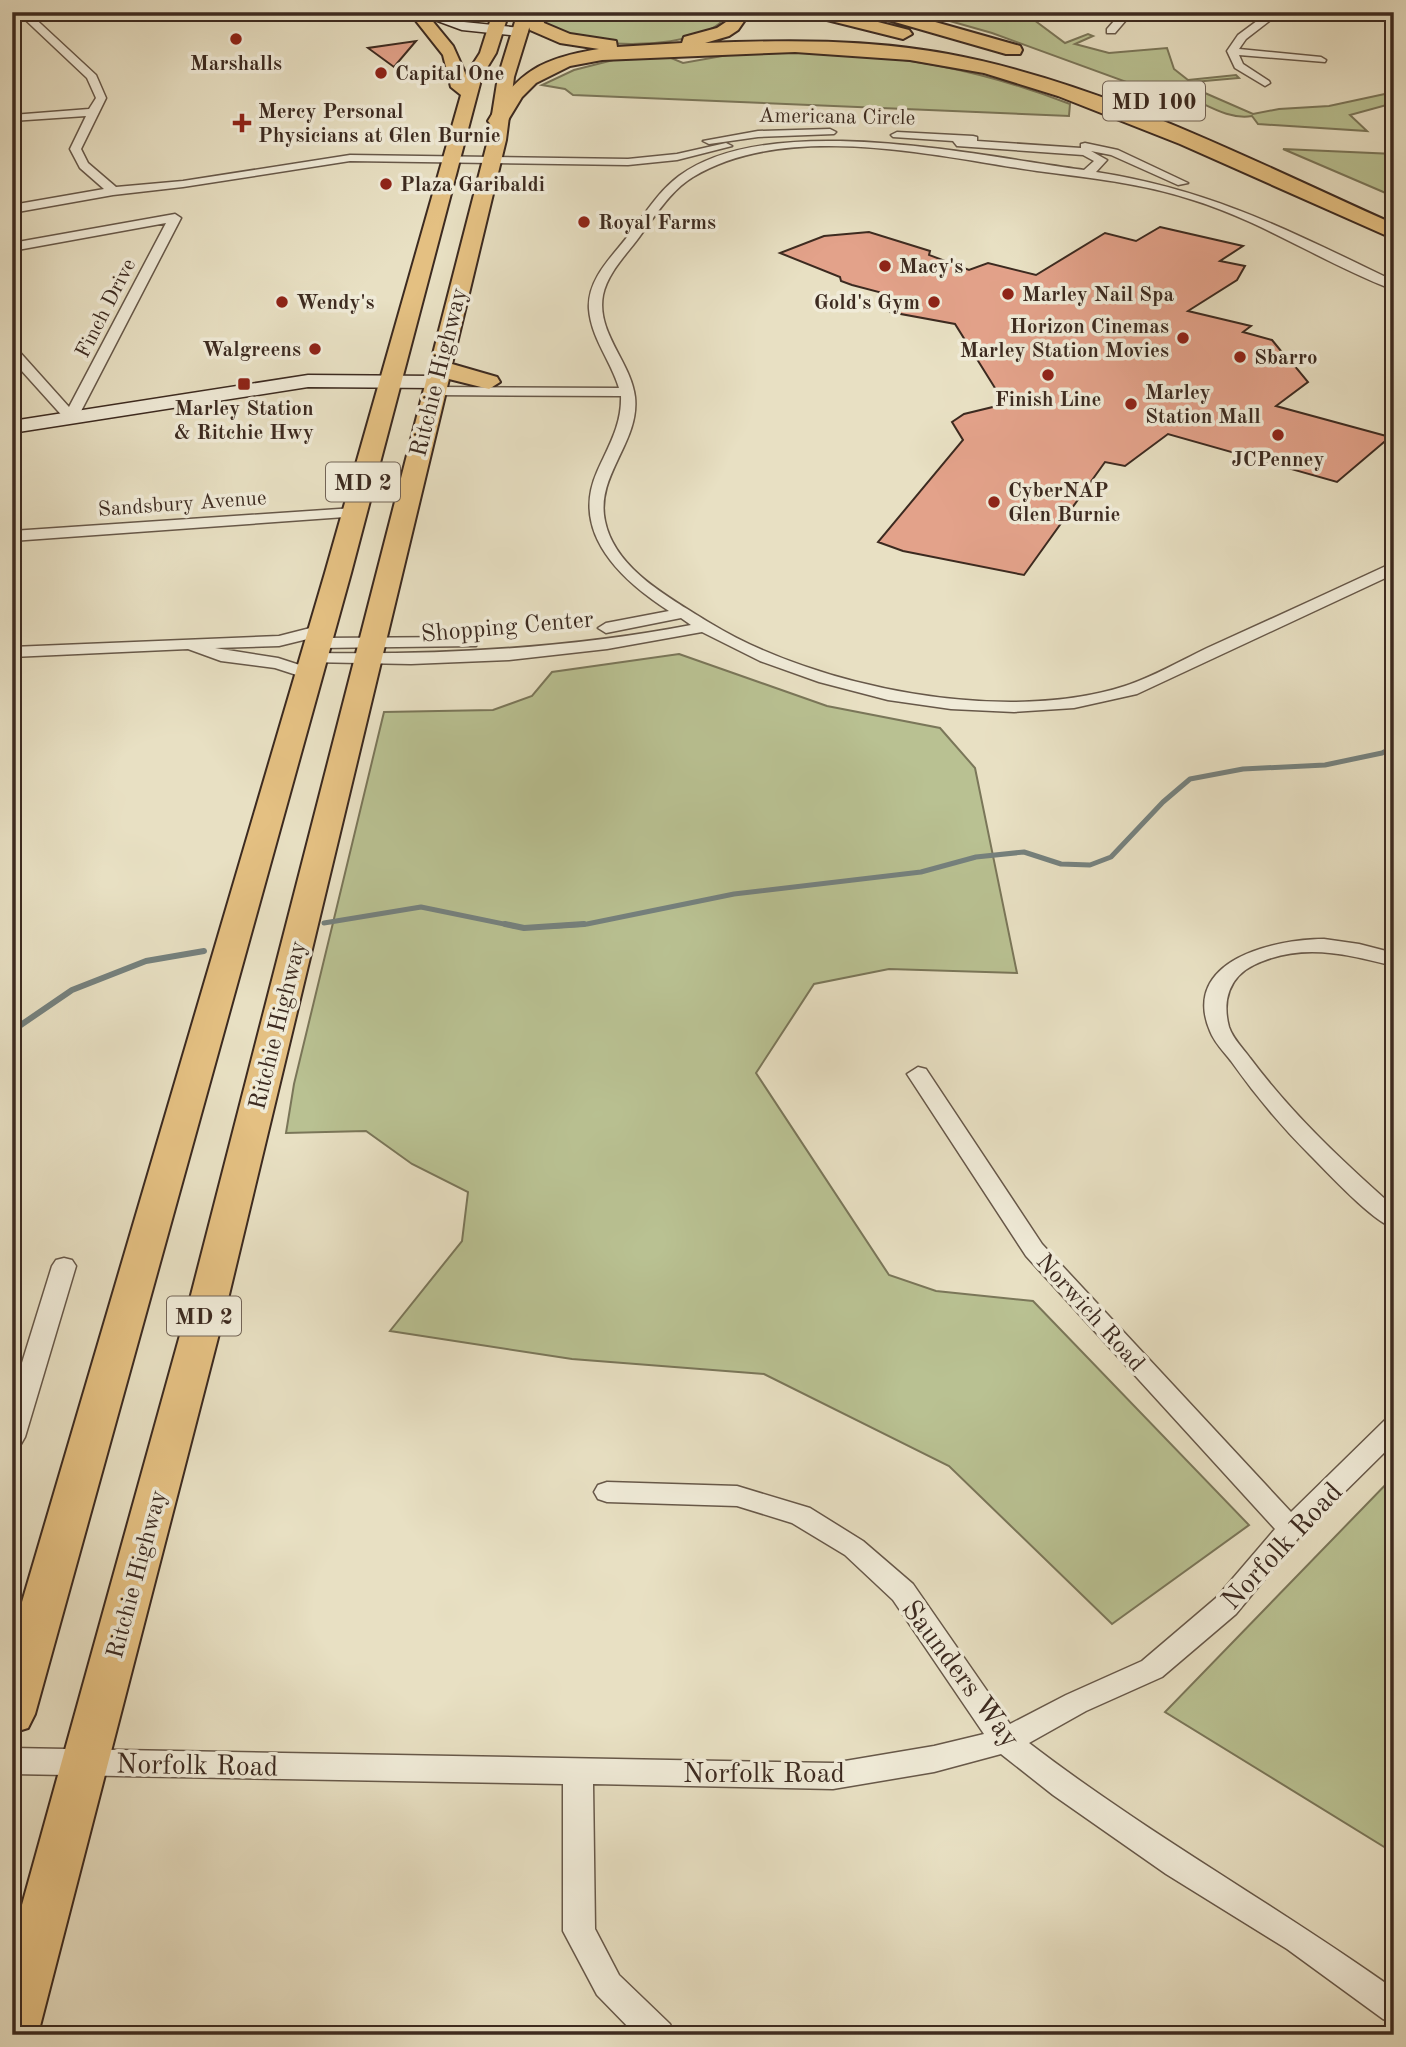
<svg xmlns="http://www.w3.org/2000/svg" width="1406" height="2047" font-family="'Old Standard TT',serif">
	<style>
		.green { fill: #b9c192; stroke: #7a7659; stroke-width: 2 }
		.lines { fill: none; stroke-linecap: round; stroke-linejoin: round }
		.stream-far1 { stroke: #75817e; stroke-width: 5 }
		.stream { stroke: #75817e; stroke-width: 6 }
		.building { fill: #e3a28a; stroke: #3c2a20; stroke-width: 2 }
		.street-casing { stroke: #675849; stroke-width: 3 }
		.secondary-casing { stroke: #3c2a20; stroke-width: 3 }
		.primary-casing { stroke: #3c2a20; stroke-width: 4 }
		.highway-casing { stroke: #3c2a20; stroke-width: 4 }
		.street { fill: #f0ebd8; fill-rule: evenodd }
		.secondary { fill: #f0ebd8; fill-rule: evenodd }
		.primary { fill: #e4c082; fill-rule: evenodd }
		.highway { fill: #e4c082; fill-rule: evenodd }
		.poi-dot { fill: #8f2418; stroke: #f0ebd8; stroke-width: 2.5 }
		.labels { text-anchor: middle; stroke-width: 7; stroke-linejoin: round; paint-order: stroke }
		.far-poi-label { font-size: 21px; font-weight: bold; fill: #3c2a20; stroke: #f0ebd8; text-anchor: start }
		.far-street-label { font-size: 21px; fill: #3c2a20; stroke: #f0ebd8 }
		.shield { fill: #f0ebd8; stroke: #726457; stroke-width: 2 }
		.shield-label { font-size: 23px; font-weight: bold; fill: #3c2a20 }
		.street-label { font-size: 24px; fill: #3c2a20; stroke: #f0ebd8 }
		.near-street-label { font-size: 28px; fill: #3c2a20; stroke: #f0ebd8 }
	</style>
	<rect width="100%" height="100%" fill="#e8e0c3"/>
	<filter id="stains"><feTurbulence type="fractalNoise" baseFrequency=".00286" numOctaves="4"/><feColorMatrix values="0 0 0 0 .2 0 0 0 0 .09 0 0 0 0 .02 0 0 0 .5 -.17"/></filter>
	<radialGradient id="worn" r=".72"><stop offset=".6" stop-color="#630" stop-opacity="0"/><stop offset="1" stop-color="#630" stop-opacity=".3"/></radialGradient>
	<path class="green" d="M542,12h183l2,2c-15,30 -94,33 -125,28 -18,-3 -36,-8 -53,-12z
		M918,12h110l-2,2 39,29 23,-9 5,2 -18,8 34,9 58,-5 7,21 14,11 48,-5 3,3 -57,5 71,31 26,-5 50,-3 65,-14v11l-44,12 17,16 -109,-7 -6,-8c-36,6 -65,-32 -101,-25l-159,-58z
		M808,51c96,5 171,18 262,53l-1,12 -496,-21 -8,-6 -23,-4 32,-15 51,-13 39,-2 19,8 56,-10z
		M1283,149l111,5v43l-6,-3z
		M679,654l148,52 113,22 35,40 42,205 -128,-4 -75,15 -58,89 133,202 47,16 97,10 216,224 -137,99 -163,-158 -185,-92 -192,-15 -182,-28 72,-90 6,-49 -56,-28 -46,-33 -80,2 8,-49 90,-372 109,-2 39,-14 20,-24z
		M1394,1476v377l-229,-141z"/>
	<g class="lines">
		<path class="stream-far1" d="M324,923l97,-16 93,19
			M556,926l31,-2 147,-30 187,-22 55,-15 48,-5 37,12 29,1 21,-8 52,-55 27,-23 53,-10 82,-4 57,-12 12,-6"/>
		<path class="stream" d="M505,924l19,4 60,-4
			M12,1031l60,-41 74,-29 58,-10"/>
	</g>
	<path class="building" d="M416,41l-22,26 -26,-19z
		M1160,227l83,19 -23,15 25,5 -8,14 -49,31 63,15 -8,6 29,8 13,16 13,4 -5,4 15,18 -32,24 114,31 -53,45 -169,-48 -43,32 -20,-4 -81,113 -121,-24 -25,-9 85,-102 -11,-18 12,-8 41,-10 -50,-80 -65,-12 -11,-20 -27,-7 -11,-4 -1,-4 -60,-24 44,-17 45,-4 61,19 -1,4 40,15 19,-7 48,12 69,-42 31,8z"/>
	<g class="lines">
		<g class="street-casing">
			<path id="street" d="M17,12h11l68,63 10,23 -25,51 7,14 28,24 67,-6 167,-26 278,4 49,-5 49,-11 6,3 -55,14 -49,5 -278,-4 -167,26 -70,8 -101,18v-8l92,-16 -24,-21 -10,-19 16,-33 -74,5v-6l77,-6 7,-11 -9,-20z
				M1122,12h11l-18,21h-8v-4z
				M1269,12h12l-35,27 -7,10 82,8 5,3 -1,2 -86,-7 4,9 26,17 1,2 -5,3 -30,-18 -8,-17 11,-16z
				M1322,12h72v5l-67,-2z
				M830,129l6,3 -2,2 -76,3 -49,7 -6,-3 55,-10z
				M897,132l76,4 4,1v4l104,7v-4l4,-1 33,7 70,33 -10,2 -67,-30 -20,-4 16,9 -11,12c116,18 194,59 298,109v9c-69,-26 -130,-68 -201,-90 -51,-17 -104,-22 -156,-29 -102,-15 -250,-51 -344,6 -23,14 -37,38 -53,59 -13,18 -32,36 -37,59 -7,38 28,67 32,102 5,45 -40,79 -30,124 10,49 67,78 105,102 106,65 295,102 415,63 28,-9 55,-25 82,-38 60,-27 121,-55 181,-83l6,-2v11l-257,120 -63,14 -60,4 -63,-3 -63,-9 -69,-18 -59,-21 -58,-29 -95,17 -98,11 -98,4 -103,-2 -2,-4 2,-4 6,-1c127,2 252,-4 377,-28l-10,-7 -75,15 -8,-5 8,-5 63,-12c-48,-31 -99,-78 -72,-139 11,-25 25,-47 24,-76l-187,-1 -7,-4 7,-4 185,1c-8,-27 -28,-50 -30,-79 -2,-31 25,-54 42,-77 15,-20 28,-41 48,-56 91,-67 300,-20 405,-6l10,-9 -11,-6 -126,-9 -4,-5 -60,-4 -2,-2z
				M175,214l6,4 -103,199 -12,3 -54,-60v-12l5,1 52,58 97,-184 -154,28v-8z
				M354,508l8,5 -3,3 -347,25v-10z
				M322,625l6,1v8l-49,12 -64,2 63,10 37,12 3,4 -9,5 -34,-11 -54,-7 -33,-12 -176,8v-10l267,-11z
				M470,637l8,5 -2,4 -158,2 -8,-5 8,-5z
				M1324,939l35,5 35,9v13c-48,-12 -93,-24 -140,-1 -25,12 -32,36 -25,62 4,12 14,21 21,31 42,56 92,103 144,149v21c-21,-6 -67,-56 -84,-73 -29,-29 -55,-60 -79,-94 -7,-9 -17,-19 -21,-30 -30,-71 65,-92 114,-92z
				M918,1067l8,2 116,175 249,268 94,-92 9,-2v25l-94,93 -64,78 -74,63 -76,34 -57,32c116,89 245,161 365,246v34l-11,-4 -96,-70 -121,-75 -113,-79 -52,-41 -67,18 -101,17 -240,-5 2,145 24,46 51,49 5,11h-39l-39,-40 -34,-64v-147l-551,-10v-26l821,15 101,-17 50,-12 -91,-134 -48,-45 -53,-32 -55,-17 -130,-4 -9,-3 -4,-7 4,-7 9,-3 130,4 73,22 53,33 50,43 97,140 56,-29 76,-34 74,-63 59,-69 -249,-273 -119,-182z
				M64,1258l8,2 4,6 -51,171 -4,7 -9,3v-52l40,-129 4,-6z"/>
		</g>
		<g class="secondary-casing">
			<path id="secondary" d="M413,12h21l30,10 57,6 7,4 -7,4 -59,-6z
				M308,375l128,1 10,6 -10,6 -128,-1 -296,46v-12z"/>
		</g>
		<g class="primary-casing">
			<path id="primary" d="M409,12h16l28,34 13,29 14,-22 13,-41h16l-13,41 -14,23 -131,497 -316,1141 -7,14 -16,5v-97l313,-1063 136,-478 -10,-8 -8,-32z
				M518,12h16l-20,65 -8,63 -54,224 45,13 3,5 -11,7 -40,-10 -221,920 -190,735 -26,1v-94l178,-642 298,-1159 10,-63z"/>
		</g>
		<g class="highway-casing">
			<path id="highway" d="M524,12h18l2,11 26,11 46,7 1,6 65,-4 2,-6 33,-9 9,-6 2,-10h18l1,5 -9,13 -9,6 -24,7c81,-3 163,-4 243,11 156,29 302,106 446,170v15l-214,-95 -122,-48 -74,-23 -74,-13 -115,-8 -193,8 -32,6 -34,17 -14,14 -17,28h-14l-3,-4c29,-50 55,-63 111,-72l-39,-6 -30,-13z
				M808,12h31l70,18 3,4 -9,5 -92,-23z
				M871,12h29l120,34 2,4 -2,4h-14l-132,-38z"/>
		</g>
		<use href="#street" class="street"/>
		<use href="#secondary" class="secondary"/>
		<use href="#primary" class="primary"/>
		<use href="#highway" class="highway"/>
	</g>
	<g class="poi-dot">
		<circle cx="236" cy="39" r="7"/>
		<circle cx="381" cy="73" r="7"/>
		<path d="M238.5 112.5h7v7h7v7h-7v7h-7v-7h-7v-7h7z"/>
		<circle cx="386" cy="184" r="7"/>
		<circle cx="584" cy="222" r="7"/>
		<circle cx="885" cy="266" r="7"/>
		<circle cx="1008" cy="294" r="7"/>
		<circle cx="282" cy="302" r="7"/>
		<circle cx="934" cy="302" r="7"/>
		<circle cx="1183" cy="338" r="7"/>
		<circle cx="315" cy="349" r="7"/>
		<circle cx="1240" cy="357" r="7"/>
		<circle cx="1048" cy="375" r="7"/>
		<rect x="237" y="377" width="14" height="14" rx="3.5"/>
		<circle cx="1131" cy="404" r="7"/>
		<circle cx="1278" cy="435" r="7"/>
		<circle cx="994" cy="502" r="7"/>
	</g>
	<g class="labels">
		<g class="far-poi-label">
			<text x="236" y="70" text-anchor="middle">Marshalls</text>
			<text x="395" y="80">Capital One</text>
			<text x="258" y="118">Mercy Personal<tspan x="258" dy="24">Physicians at Glen Burnie</tspan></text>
			<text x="400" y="191">Plaza Garibaldi</text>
			<text x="598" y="229">Royal Farms</text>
			<text x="899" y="273">Macy's</text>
			<text x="1022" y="301">Marley Nail Spa</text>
			<text x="296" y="309">Wendy's</text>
			<text x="920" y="309" text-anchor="end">Gold's Gym</text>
			<text x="1169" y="333" text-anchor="end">Horizon Cinemas<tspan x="1169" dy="24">Marley Station Movies</tspan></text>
			<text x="301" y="356" text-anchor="end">Walgreens</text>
			<text x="1254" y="364">Sbarro</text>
			<text x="1145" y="399">Marley<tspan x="1145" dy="24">Station Mall</tspan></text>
			<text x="1048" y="406" text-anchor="middle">Finish Line</text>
			<text x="244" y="415" text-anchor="middle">Marley Station<tspan x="244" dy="24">&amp; Ritchie Hwy</tspan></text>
			<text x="1278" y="466" text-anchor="middle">JCPenney</text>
			<text x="1008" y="497">CyberNAP<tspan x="1008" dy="24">Glen Burnie</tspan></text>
		</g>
		<g class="far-street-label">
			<text transform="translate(837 116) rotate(1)" y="7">Americana Circle</text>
			<text transform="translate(105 308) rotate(-63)" y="7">Finch Drive</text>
			<text transform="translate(182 503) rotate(-4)" y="7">Sandsbury Avenue</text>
		</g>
		<g class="shield">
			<rect x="1103" y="81.5" width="102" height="39" rx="5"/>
			<rect x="326" y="462.5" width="74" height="39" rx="5"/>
			<rect x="167" y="1296.5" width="74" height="39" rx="5"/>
		</g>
		<g class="shield-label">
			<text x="1154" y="109">MD 100</text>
			<text x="363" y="490">MD 2</text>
			<text x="204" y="1324">MD 2</text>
		</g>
		<g class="street-label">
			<text transform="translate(438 372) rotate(-76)" y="8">Ritchie Highway</text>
			<text transform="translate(507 626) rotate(-5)" y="8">Shopping Center</text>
			<text transform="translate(277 1025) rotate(-76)" y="8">Ritchie Highway</text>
			<text transform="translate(1091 1312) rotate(48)" y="8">Norwich Road</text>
			<text transform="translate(136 1574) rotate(-75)" y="8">Ritchie Highway</text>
		</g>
		<g class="near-street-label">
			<text transform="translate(1281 1545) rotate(-47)" y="10">Norfolk Road</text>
			<text transform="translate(962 1673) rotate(53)" y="10">Saunders Way</text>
			<text transform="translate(197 1764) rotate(1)" y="10">Norfolk Road</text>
			<text x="764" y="1782">Norfolk Road</text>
		</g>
	</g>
	<rect width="1406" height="2047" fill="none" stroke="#e8e0c3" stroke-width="42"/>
	<rect x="14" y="14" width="1378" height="2019" fill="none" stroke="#3c2a20" stroke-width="3.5"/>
	<rect x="21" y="21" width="1364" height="2005" fill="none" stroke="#3c2a20" stroke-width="2"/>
	<rect width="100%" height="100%" filter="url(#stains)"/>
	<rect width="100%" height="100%" fill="url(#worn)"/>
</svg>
